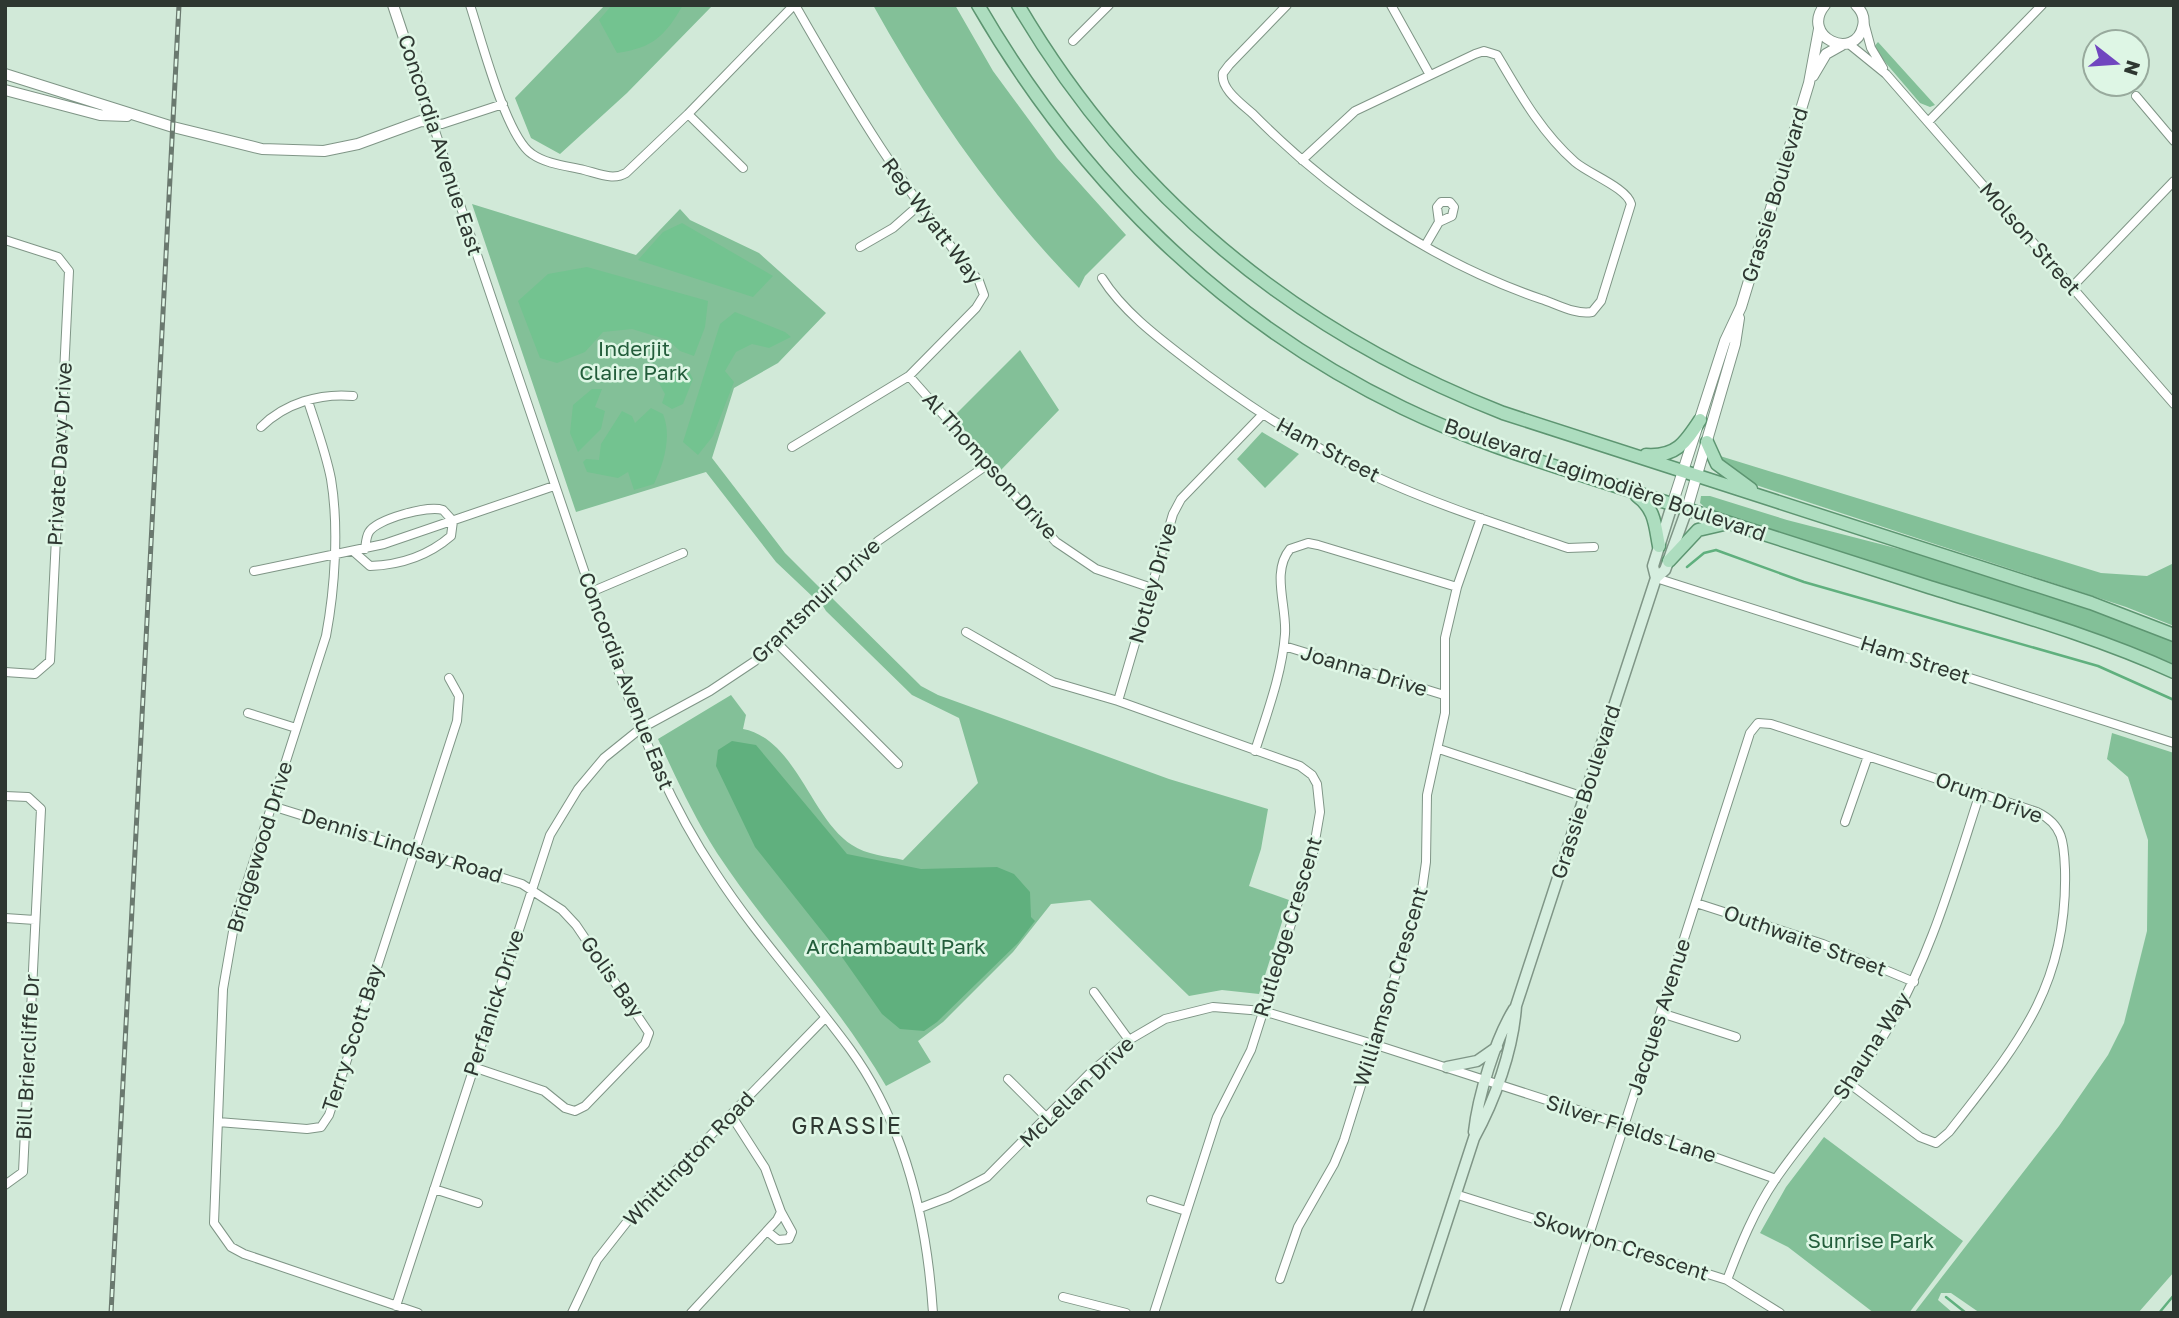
<svg xmlns="http://www.w3.org/2000/svg" width="2179" height="1318" font-family="'Golos Text',sans-serif">
	<style>
		.green { fill: #83c098 }
		.forest { fill: #73c390 }
		.water { fill: #60b07e }
		.lines { fill: none; stroke-linecap: round; stroke-linejoin: round }
		.stream { stroke: #60b07e; stroke-width: 2.5 }
		.minor-casing { stroke: #7f9586; stroke-width: 10 }
		.tertiary-casing { stroke: #7f9586; stroke-width: 12 }
		.secondary-casing { stroke: #7f9586; stroke-width: 13 }
		.primary-casing { stroke: #5d9571; stroke-width: 15 }
		.minor { stroke: #fff; stroke-width: 8 }
		.tertiary { stroke: #fff; stroke-width: 10 }
		.secondary { stroke: #d6eedf; stroke-width: 10 }
		.primary { stroke: #adddbf; stroke-width: 12 }
		.rail-casing { stroke: #6a796f; stroke-width: 5 }
		.rail { stroke: #def6e5; stroke-width: 2.5; stroke-dasharray: 8; stroke-linecap: butt }
		.labels { text-anchor: middle; stroke-width: 5; stroke-linejoin: round; paint-order: stroke }
		.street-label { font-size: 21px; fill: #2e3731; stroke: #def6e5 }
		.park-label { font-size: 21px; fill: #235d3b; stroke: #def6e5 }
		.neighbourhood-label { font-size: 23px; letter-spacing: 2px; fill: #2e3731; stroke: #def6e5 }
	</style>
	<rect width="100%" height="100%" fill="#d1e9d8"/>
	<path class="green" d="M605,5h108l-86,88 -67,61 -29,-16 -16,-40z
		M873,5h82l38,66 64,87 69,77 -41,41 -6,12c-83,-85 -148,-179 -206,-283z
		M1878,42l57,63 -5,2 -10,-4 -47,-55z
		M472,204l164,51 44,-46 10,11 69,33 67,60 -48,50 -44,25 -22,70 73,95 37,37 -8,8 -38,-36 -70,-90 -130,40z
		M1020,350l39,60 -59,61 -47,-54z
		M1262,432l37,22 -34,34 -28,-29z
		M1720,456l381,117 46,3 27,-13v63l-48,-19 -376,-124 -32,-24z
		M1701,496h9l77,24 128,33 191,62 68,27v22l-49,-19 -417,-135 -8,-7z
		M832,598l89,88 17,9 231,84 99,30 -7,40 -12,37 40,14 -30,94 -37,-4 -33,6 -99,-96 -39,4 -38,48 -70,70 -25,19 13,21 -45,24c-48,-83 -116,-153 -169,-233 -23,-36 -41,-75 -59,-114l73,-44 15,20 -3,14c53,10 68,90 109,116 14,10 35,11 51,15l75,-77 -19,-65 -47,-23 -86,-84 -3,-5z
		M2112,733l62,20v519l-36,41h-158l-29,-20h-10l-3,7 15,13h-39l145,-187 49,-71 16,-32 23,-92 1,-91 -20,-63 -21,-18z
		M1824,1137l139,104 -54,72h-35l-86,-66 -28,-14 26,-46z"/>
	<path class="forest" d="M612,5h71c-18,31 -30,43 -66,48l-18,-33z
		M682,223l91,53 -20,21 -115,-37 25,-28z
		M587,267l121,34 -3,26 -11,29 -14,-5 -12,-11 -36,-11 -29,3 -18,20 -28,11 -17,-5 -22,-57 30,-27z
		M735,312l50,20 6,5 -22,11 -17,-4 -16,8 -11,19 9,11 -21,54 -15,19 -15,-13 37,-118z
		M687,367l6,12 -10,25 -11,5 -10,-6 3,-9 -10,-18 21,-1z
		M592,389h10l-7,18 10,4 -4,18 -23,23 -8,-19 3,-28z
		M651,408l12,6c9,22 1,49 -9,70l-20,6 -6,-18 -10,6 -31,-6 -4,-10 3,-3 13,1 2,-16 21,-33 10,5 3,7z"/>
	<path class="water" d="M732,741l24,4 91,109 74,15 76,-2 17,7 16,18 1,25 4,4 -17,22 -81,79 -13,9 -24,-2 -18,-15 -45,-64 -82,-103 -39,-81 2,-16z"/>
	<g class="lines">
		<path class="stream" d="M1687,567l17,-14 12,-3 88,32 294,84 76,34
			M1946,1297l20,16
			M2159,1313l15,-18"/>
		<g class="minor-casing">
			<path id="minor" d="M470,5c11,33 36,132 62,149 14,10 35,12 52,16 13,3 29,11 42,3l62,-59 106,-109
				M1287,5l-58,60 -6,8c-3,16 19,31 30,41 80,81 180,148 288,185 16,5 34,16 51,13l9,-11 30,-97c-4,-16 -42,-30 -56,-42 -34,-30 -55,-68 -78,-107l-13,-4 -9,3 -120,57 -53,49
				M1391,5l39,70
				M1864,22l7,26 12,20
				M1073,41l36,-36
				M1849,44l37,30 288,330
				M2136,96l38,45
				M503,104l-61,20 -10,-2 183,540c27,73 56,144 100,210 40,62 91,117 135,177 56,77 77,171 83,264
				M688,114l55,54
				M1928,122l114,-117
				M5,240l53,17 11,14 -19,390 -15,13 -30,-2
				M1425,246l14,-24 13,-6 2,-9 -4,-5h-9l-4,5 2,15
				M860,247l33,-19 25,-22
				M1102,278c20,32 54,58 84,81 58,45 121,86 188,117 63,29 129,50 194,72l26,-1
				M2072,287l102,-106
				M909,376l147,166 40,27 53,18
				M308,401c8,25 18,52 23,78 8,48 4,109 -5,157l-91,284 -12,69 -9,234 17,24 13,7 174,59
				M261,427c24,-24 59,-34 92,-31
				M792,447l117,-71 67,-68 8,-13 -5,-14c-74,-88 -127,-176 -184,-276
				M353,551l17,15c30,-1 59,-11 81,-30l2,-15 -10,-11c-15,-5 -66,9 -74,22 -3,5 -3,11 -4,17
				M254,571l130,-27 170,-58
				M1656,578l518,165
				M591,592l92,-39
				M966,632l87,50 65,19 182,65 12,9 5,9 3,28 -8,46 -61,192 -34,67 -63,196
				M777,643l121,121
				M1284,646l160,49
				M1118,701l55,-187 8,-15 82,-85
				M248,713l48,15
				M1439,749l145,48
				M1255,751c12,-38 27,-77 30,-117 2,-28 -14,-62 5,-85l18,-6 10,2 139,42
				M5,796l23,1 13,12 -18,363 -18,13
				M272,806l250,78 40,26 14,15 73,108 -4,11 -60,62 -10,5 -10,-3 -21,-17 -71,-24
				M1845,822l23,-66
				M1696,903l127,41 91,38
				M5,918l30,2
				M1094,992l35,48
				M1661,1013l75,24
				M1008,1079l39,39
				M218,1122l89,7 14,-2 8,-12 128,-394 2,-25 -10,-18
				M434,1189l44,14
				M1455,1194l272,86 53,33
				M1151,1200l35,11
				M920,1208l29,-11 38,-20 105,-106 37,-31 36,-21 48,-12 50,4 110,33 251,81 152,54
				M767,1231l11,9 11,-1 3,-7 -11,-20
				M1280,1279l18,-52 36,-63 10,-24 78,-250 4,-28 1,-67 18,-82v-75l12,-51 24,-69
				M1727,1280c13,-34 27,-69 48,-100 34,-50 77,-94 109,-145 46,-75 69,-159 96,-242
				M1063,1297l63,16
				M396,1306l154,-471 28,-46 26,-31 36,-29 70,-38 45,-30 123,-120 109,-76
				M572,1313l25,-53 33,-42 195,-200
				M691,1313l86,-93 4,-8 -16,-44 -34,-53
				M1564,1313l186,-580 8,-10 13,1 266,88c27,13 27,32 28,58 3,117 -48,175 -116,262l-13,11 -16,-6 -70,-53"/>
		</g>
		<g class="tertiary-casing">
			<path id="tertiary" d="M1825,5c-26,31 30,58 38,21 2,-8 -1,-15 -7,-21
				M5,74l168,53 89,22 62,2 34,-7 63,-23 11,1 -39,-117
				M1813,76l13,-22 16,-9
				M5,90l95,25 27,1
				M1672,505l53,-164 16,-34 68,-224 10,-54
				M1687,509l48,-165 4,-26"/>
		</g>
		<g class="secondary-casing">
			<path id="secondary" d="M1656,578l-3,-12 19,-61
				M1447,1067l30,-6 20,-14
				M1474,1132c4,-36 21,-92 40,-123
				M1417,1313l57,-175c21,-38 39,-88 42,-132l140,-428 9,-8 22,-61"/>
		</g>
		<g class="primary-casing">
			<path id="primary" d="M978,5c101,174 243,315 425,403 68,33 141,55 213,78 103,34 207,67 310,100 83,26 169,50 248,86
				M1018,5c114,194 278,327 485,408l588,190 83,32
				M1707,442l10,22 34,25
				M1646,455c30,2 39,-12 54,-35
				M1637,496c18,13 18,29 22,50
				M1669,561l29,-31 26,-6"/>
		</g>
		<use href="#minor" class="minor"/>
		<use href="#tertiary" class="tertiary"/>
		<use href="#secondary" class="secondary"/>
		<use href="#primary" class="primary"/>
		<g class="rail-casing">
			<path id="rail" d="M111,1313l68,-1308"/>
		</g>
		<use href="#rail" class="rail"/>
	</g>
	<g class="labels">
		<g class="street-label">
			<text transform="translate(440 145) rotate(72)" y="7">Concordia Avenue East</text>
			<text transform="translate(1775 195) rotate(-73)" y="7">Grassie Boulevard</text>
			<text transform="translate(932 221) rotate(53)" y="7">Reg Wyatt Way</text>
			<text transform="translate(2030 239) rotate(49)" y="7">Molson Street</text>
			<text transform="translate(1328 450) rotate(28)" y="7">Ham Street</text>
			<text transform="translate(60 454) rotate(-87)" y="7">Private Davy Drive</text>
			<text transform="translate(990 466) rotate(48)" y="7">Al Thompson Drive</text>
			<text transform="translate(1605 480) rotate(19)" y="7">Boulevard Lagimodière Boulevard</text>
			<text transform="translate(1153 583) rotate(-74)" y="7">Notley Drive</text>
			<text transform="translate(816 601) rotate(-44)" y="7">Grantsmuir Drive</text>
			<text transform="translate(1915 660) rotate(18)" y="7">Ham Street</text>
			<text transform="translate(1364 671) rotate(17)" y="7">Joanna Drive</text>
			<text transform="translate(626 681) rotate(69)" y="7">Concordia Avenue East</text>
			<text transform="translate(1586 792) rotate(-72)" y="7">Grassie Boulevard</text>
			<text transform="translate(1989 798) rotate(20)" y="7">Orum Drive</text>
			<text transform="translate(402 846) rotate(17)" y="7">Dennis Lindsay Road</text>
			<text transform="translate(260 847) rotate(-73)" y="7">Bridgewood Drive</text>
			<text transform="translate(1288 927) rotate(-73)" y="7">Rutledge Crescent</text>
			<text transform="translate(1805 941) rotate(20)" y="7">Outhwaite Street</text>
			<text transform="translate(612 977) rotate(55)" y="7">Golis Bay</text>
			<text transform="translate(1391 987) rotate(-73)" y="7">Williamson Crescent</text>
			<text transform="translate(494 1003) rotate(-72)" y="7">Perfanick Drive</text>
			<text transform="translate(1659 1017) rotate(-72)" y="7">Jacques Avenue</text>
			<text transform="translate(353 1038) rotate(-72)" y="7">Terry Scott Bay</text>
			<text transform="translate(1872 1046) rotate(-57)" y="7">Shauna Way</text>
			<text transform="translate(28 1057) rotate(-87)" y="7">Bill Briercliffe Dr</text>
			<text transform="translate(1077 1092) rotate(-44)" y="7">McLellan Drive</text>
			<text transform="translate(1631 1129) rotate(18)" y="7">Silver Fields Lane</text>
			<text transform="translate(689 1159) rotate(-46)" y="7">Whittington Road</text>
			<text transform="translate(1621 1246) rotate(18)" y="7">Skowron Crescent</text>
		</g>
		<g class="park-label">
			<text x="634" y="356">Inderjit<tspan x="634" dy="24">Claire Park</tspan></text>
			<text x="896" y="954">Archambault Park</text>
			<text x="1871" y="1248">Sunrise Park</text>
		</g>
		<g class="neighbourhood-label">
			<text x="847" y="1134">GRASSIE</text>
		</g>
	</g>
	<rect width="2179" height="1318" fill="none" stroke="#2e3731" stroke-width="14"/>
	<g transform="translate(2116 63) rotate(107)"><circle r="33" fill="#def6e5" stroke="#98aa9d" stroke-width="2"/>
	<path d="M0-5L12 26L0 18L-12 26Z" fill="#7046bf"/>
	<text y="-10" font-size="19" font-weight="bold" text-anchor="middle" fill="#2e3731">N</text>
	</g>
</svg>
